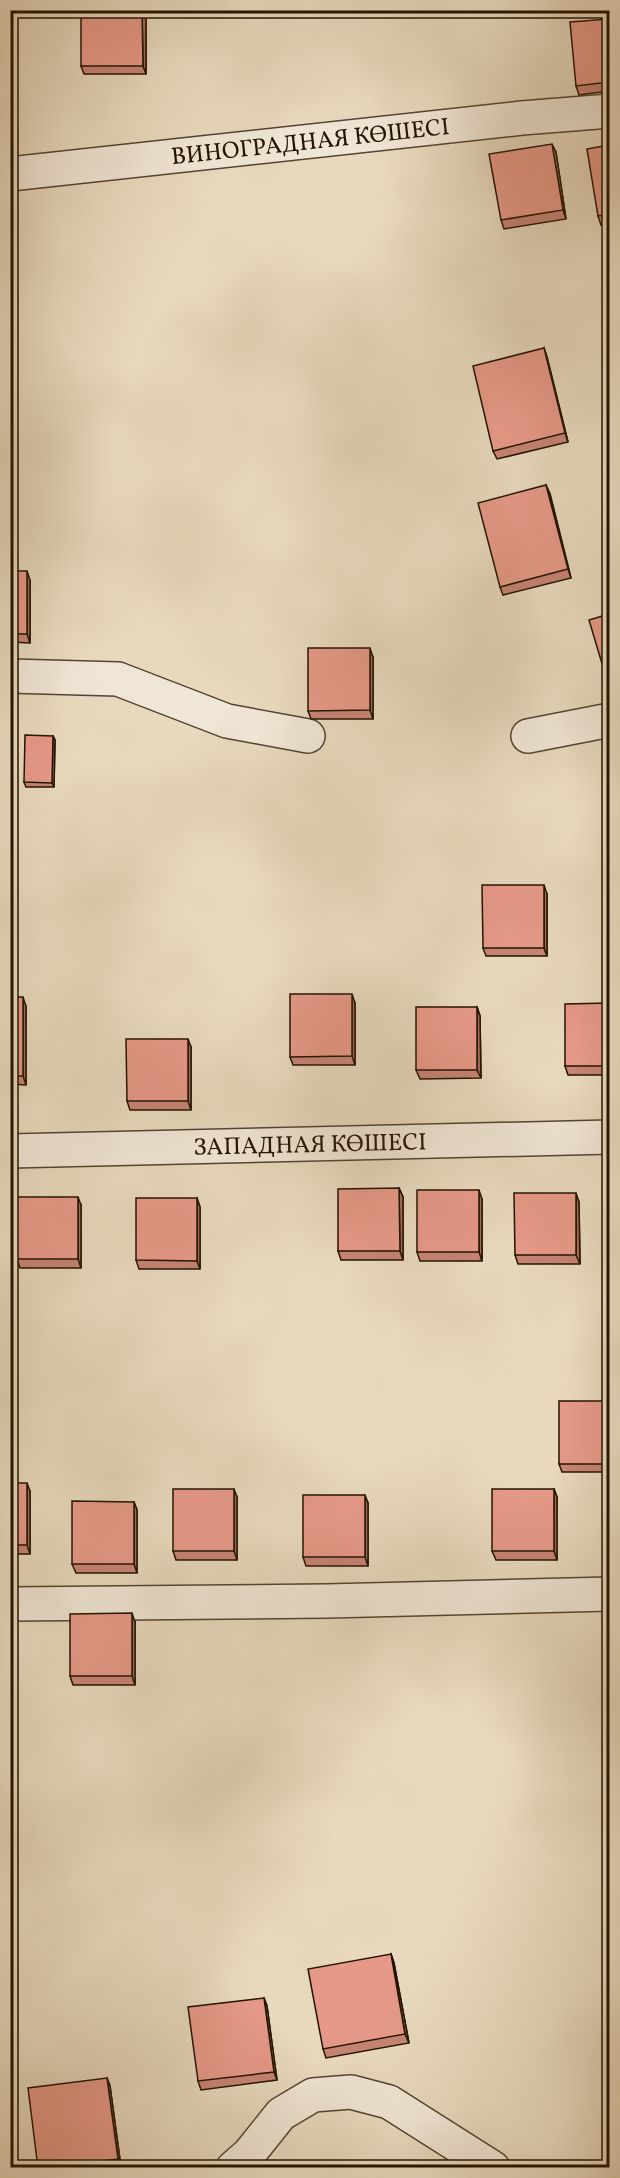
<svg xmlns="http://www.w3.org/2000/svg" width="620" height="2178" font-family="Vollkorn,serif">
	<style>
		.lines { fill: none; stroke-linecap: round; stroke-linejoin: round }
		.street-casing { stroke: #544430; stroke-width: 36 }
		.street { stroke: #f0e6d5; stroke-width: 33 }
		.wall { fill: #c68475; stroke: #231300; stroke-width: 1.5 }
		.shaded-wall { fill: #a16b5f; stroke: #231300; stroke-width: 1.5 }
		.building { fill: #e69988; stroke: #231300; stroke-width: 1.5 }
		.labels { text-anchor: middle; stroke-width: 4.5; stroke-linejoin: round; paint-order: stroke }
		.street-label { font-size: 24px; fill: #231300; stroke: #f0e6d5 }
	</style>
	<rect width="100%" height="100%" fill="#e8d9be"/>
	<filter id="stains"><feTurbulence type="fractalNoise" baseFrequency=".00333" numOctaves="4"/><feColorMatrix values="0 0 0 0 .2 0 0 0 0 .09 0 0 0 0 .02 0 0 0 .5 -.17"/></filter>
	<radialGradient id="worn" r=".72"><stop offset=".6" stop-color="#630" stop-opacity="0"/><stop offset="1" stop-color="#630" stop-opacity=".3"/></radialGradient>
	<g class="lines">
		<g class="street-casing">
			<g id="street">
				<path id="s1" d="M10,174l512,-56 88,-7"/>
				<path d="M10,676l108,3 109,42 81,15"/>
				<path d="M528,736l82,-16"/>
				<path id="s2" d="M10,1151l600,-14"/>
				<path d="M10,1604l317,-3 283,-7"/>
				<path d="M233,2168l16,-14 32,-40 32,-19 38,-3 38,10 104,66"/>
			</g>
		</g>
		<use href="#street" class="street"/>
	</g>
	<path class="wall" d="M142,10h3l1,2v62h-62l-3,-8z
		M501,10h45l-43,5z
		M609,19v72l-30,4 -3,-9z
		M609,145v78l-8,2 -3,-9z
		M556,152l10,67 -62,10 -3,-9z
		M544,348l3,9 21,85 -71,17 -4,-8z
		M546,485l4,9 21,84 -68,17 -3,-8z
		M10,571l20,9v63l-20,-1z
		M609,614v72l-3,-9z
		M373,657v62h-62l-3,-8z
		M53,736l2,4 -1,47h-28l-2,-5z
		M547,894v62h-61l-3,-8z
		M10,997l16,9v79l-16,-1z
		M355,1003v62h-62l-3,-8z
		M609,1003v72h-41l-3,-9z
		M477,1007l3,9 1,62 -61,1 -4,-9z
		M191,1047v63h-61l-3,-9z
		M399,1188l4,9v63h-62l-3,-9z
		M197,1198l3,9v62h-61l-3,-9z
		M482,1199v62h-62l-3,-9z
		M579,1202l1,62h-62l-3,-9z
		M81,1205v63h-61l-3,-9z
		M609,1401v71h-47l-3,-8z
		M10,1483l20,8v63h-20z
		M554,1489l3,8v63h-61l-4,-9z
		M237,1497v63h-61l-3,-9z
		M134,1502l3,8v63h-61l-4,-9z
		M368,1503v63h-62l-3,-9z
		M135,1622v63h-62l-3,-9z
		M391,1954l3,9 15,80 -83,15 -3,-9z
		M264,1998l3,8 10,74 -76,10 -3,-9z
		M107,2078l3,8 11,81 -83,1z"/>
	<path class="shaded-wall" d="M142,10h3l1,2v62l-3,-8z
		M552,144l4,8 10,67 -3,-9z
		M544,348l3,9 21,85 -3,-9z
		M546,485l4,9 21,84 -3,-9z
		M27,571l3,9v63l-3,-9z
		M370,648l3,9v62l-3,-9z
		M53,736l2,4 -1,47 -2,-4z
		M544,885l3,9v62l-3,-8z
		M352,994l3,9v62l-3,-9z
		M23,997l3,9v79l-3,-9z
		M477,1007l3,9 1,62 -4,-8z
		M188,1039l3,8v63l-3,-9z
		M399,1188l4,9v63l-3,-9z
		M479,1190l3,9v62l-3,-9z
		M576,1193l3,9 1,62 -4,-9z
		M78,1197l3,8v63l-3,-9z
		M197,1198l3,9v62l-3,-8z
		M27,1483l3,8v63l-3,-9z
		M234,1489l3,8v63l-3,-9z
		M554,1489l3,8v63l-3,-9z
		M365,1495l3,8v63l-3,-9z
		M134,1502l3,8v63l-3,-9z
		M132,1613l3,9v63l-3,-9z
		M391,1954l3,9 15,80 -4,-9z
		M264,1998l3,8 10,74 -3,-8z
		M107,2078l3,8 11,81 -3,-8z"/>
	<path class="building" d="M81,10h61l1,56h-62z
		M609,19v63l-33,4 -6,-64z
		M552,144l11,66 -62,10 -12,-66z
		M609,145v69l-11,2 -11,-67z
		M544,348l21,85 -72,18 -20,-85z
		M546,485l22,84 -68,18 -22,-84z
		M10,571h17v63h-17z
		M609,614v62l-3,1 -17,-57z
		M308,648h62v62l-62,1z
		M25,735l28,1 -1,47 -28,-1z
		M482,885h62v63h-61z
		M290,994h62v62l-62,1z
		M10,997h13v79h-13z
		M609,1003v63h-44v-62z
		M416,1007h61v63h-61z
		M126,1039h62v62h-61z
		M399,1188l1,63h-62v-62z
		M417,1190h62v62h-62z
		M514,1193h62v62h-61z
		M17,1197h61v62h-61z
		M136,1198h61v63l-61,-1z
		M559,1401h50v63h-50z
		M10,1483h17v62h-17z
		M173,1489h61v62h-61z
		M492,1489h62v62h-62z
		M303,1495h62v62h-62z
		M72,1501l62,1v62h-62z
		M132,1613v63h-62v-62z
		M391,1954l14,80 -82,15 -15,-80z
		M264,1998l10,74 -76,9 -10,-74z
		M107,2078l11,81 -67,9h-13l-10,-80z"/>
	<g class="labels">
		<g class="street-label">
			<text dy="8" stroke="none"><textPath href="#s1" startOffset="302">ВИНОГРАДНАЯ КӨШЕСІ</textPath></text>
			<text dy="8" stroke="none"><textPath href="#s2" startOffset="300">ЗАПАДНАЯ КӨШЕСІ</textPath></text>
		</g>
	</g>
	<rect width="620" height="2178" fill="none" stroke="#e8d9be" stroke-width="36"/>
	<rect x="12" y="12" width="596" height="2154" fill="none" stroke="#231300" stroke-width="3"/>
	<rect x="18" y="18" width="584" height="2142" fill="none" stroke="#231300" stroke-width="1.5"/>
	<rect width="100%" height="100%" filter="url(#stains)"/>
	<rect width="100%" height="100%" fill="url(#worn)"/>
</svg>
